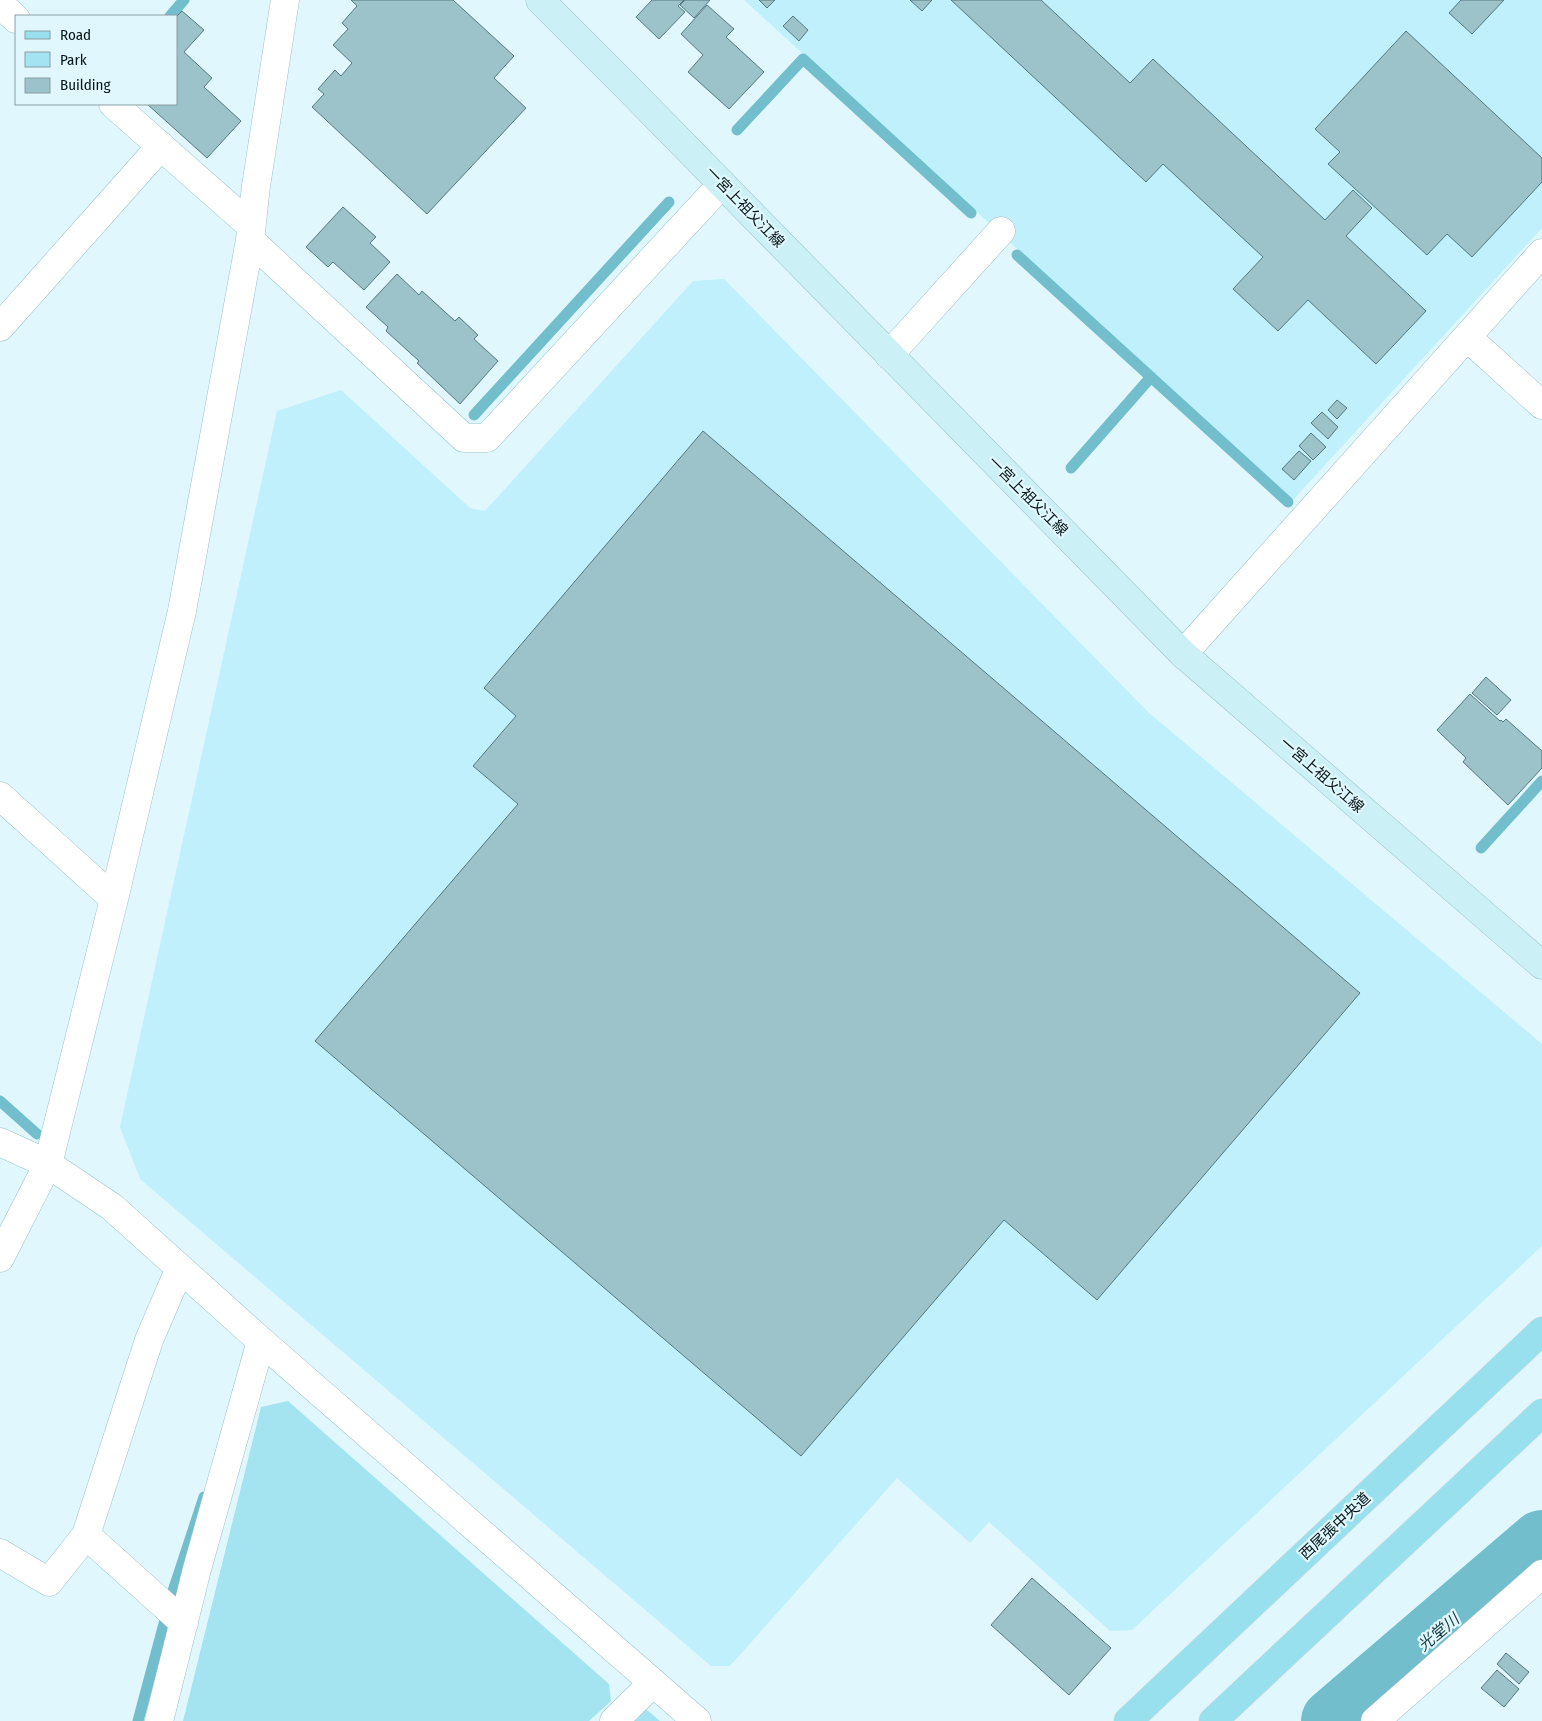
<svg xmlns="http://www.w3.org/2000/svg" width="1542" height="1721" font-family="'Fira Sans Condensed','Noto Sans JP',sans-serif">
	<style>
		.built { fill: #bff0fb }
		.green { fill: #a4e3f0 }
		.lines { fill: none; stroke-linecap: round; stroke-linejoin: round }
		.stream { stroke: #72becd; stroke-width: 11 }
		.river { stroke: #72becd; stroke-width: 66 }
		.building { fill: #9cc2ca; stroke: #547880 }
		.minor-casing { stroke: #9bc1c9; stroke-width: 29 }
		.secondary-casing { stroke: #9bc1c9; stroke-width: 29 }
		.primary-casing { stroke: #d7d9da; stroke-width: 29 }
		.minor { stroke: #fff; stroke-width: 28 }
		.secondary { stroke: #cbf0f6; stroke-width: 28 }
		.primary { stroke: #98e0ee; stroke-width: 28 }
		.labels { text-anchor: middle; stroke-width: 4.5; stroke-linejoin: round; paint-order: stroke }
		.street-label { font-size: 15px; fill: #061417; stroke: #e0f8fd }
		.water-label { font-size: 16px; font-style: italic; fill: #153a41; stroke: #e0f8fd }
	</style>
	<rect width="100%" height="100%" fill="#e0f8fd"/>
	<path class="built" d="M744,0h798v228l-249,272z
		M724,279l424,433 394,332v202l-410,384 -22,1 -121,-109 -19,21 -73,-65 -167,188h-19l-571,-487 -20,-52 157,-716 64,-21 129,118 15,3 208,-230z"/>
	<path class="green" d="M288,1401l321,283 2,17 -22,20h-406l78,-314z
		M646,1709l14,12h-27z"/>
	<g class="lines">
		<path class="stream" d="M170,16l14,-16
			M737,130l66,-71 168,154
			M1017,255l271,247
			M474,415l195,-213
			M1071,468l80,-91
			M1481,848l61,-67
			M0,1101l37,33
			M173,1591l31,-94
			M138,1721l27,-101"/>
		<path class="river" d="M1334,1721l208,-178"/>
	</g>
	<path class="building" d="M351,0h102l61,56 -20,22 32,30 -99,106 -115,-107 12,-13 -6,-5 17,-19 6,6 11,-13 -19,-18 15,-16 -6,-6 15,-17z
		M652,0h32l-6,6 7,6 -26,27 -23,-22z
		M685,0h25l-16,18 -14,-13z
		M759,0h16l-8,8z
		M910,0h22l-10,11z
		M951,0h90l89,83 23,-24 172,161 28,-30 19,18 -26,28 80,75 -50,53 -68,-64 -30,31 -45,-42 30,-32 -100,-93 -17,18z
		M1461,0h43l-32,34 -23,-21z
		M707,5l27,24 -8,8 38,35 -35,37 -41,-37 15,-17 -22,-21z
		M182,11l22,19 -20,22 28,26 -8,9 37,34 -34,37 -60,-54h29v-87z
		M793,16l15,14 -9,11 -16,-15z
		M1406,31l136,127v24l-70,75 -25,-23 -20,21 -99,-91 12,-12 -25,-23z
		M343,207l33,30 -6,6 20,19 -26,28 -31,-28 -5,5 -22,-20z
		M397,274l22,21 3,-4 33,30 4,-4 19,18 -4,4 24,22 -38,43 -43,-41 2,-2 -33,-30 2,-4 -22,-20z
		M1337,400l10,8 -10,11 -9,-9z
		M1322,412l16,15 -10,12 -17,-16z
		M703,431l657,562 -263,307 -93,-80 -203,236 -486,-415 203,-237 -45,-38 43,-50 -32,-28z
		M1311,433l15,14 -13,13 -14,-14z
		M1299,451l12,10 -17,19 -12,-11z
		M1486,677l25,23 -14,15 -25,-22z
		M1470,694l30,27 1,-1 2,2 3,-3 36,32v17l-34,37 -45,-43 3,-4 -29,-28z
		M1032,1578l79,70 -42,47 -78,-70z
		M1506,1653l23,19 -10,12 -22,-20z
		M1497,1670l22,19 -15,18 -23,-19z"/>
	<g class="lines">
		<g class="minor-casing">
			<path id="minor" d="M0,4l16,15
				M113,104l138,122
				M250,240l214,198h23l235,-254
				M0,327l161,-181
				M1467,337l75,68
				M889,355l112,-124
				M1183,654l359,-401
				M0,796l114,103
				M0,1142l48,22 64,43 149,134 436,380
				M0,1258l48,-94 66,-265 68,-288 68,-371 6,-54 29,-186
				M86,1535l98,88
				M0,1553l49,29 37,-47 63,-195 31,-72
				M159,1721l38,-152 64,-228
				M614,1721l39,-38
				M1375,1721l167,-147"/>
		</g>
		<g class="secondary-casing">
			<path id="secondary" d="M540,0l85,85 558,569 359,311"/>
		</g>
		<g class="primary-casing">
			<path id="primary" d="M1128,1721l414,-390
				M1213,1721l329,-308"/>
		</g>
		<use href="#minor" class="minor"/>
		<use href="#secondary" class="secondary"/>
		<use href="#primary" class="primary"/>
	</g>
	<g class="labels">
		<g class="street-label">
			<text transform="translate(745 207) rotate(46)" y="5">一宮上祖父江線</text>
			<text transform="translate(1028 496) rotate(45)" y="5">一宮上祖父江線</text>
			<text transform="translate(1322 775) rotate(41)" y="5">一宮上祖父江線</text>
			<text transform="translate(1335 1526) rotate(-43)" y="5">西尾張中央道</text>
		</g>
		<g class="water-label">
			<text transform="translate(1438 1632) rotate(-40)" y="6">光堂川</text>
		</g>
	</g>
	<rect x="15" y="15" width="162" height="90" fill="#e0f8fd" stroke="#899da1"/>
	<rect x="25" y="31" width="25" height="8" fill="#98e0ee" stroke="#899da1"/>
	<text x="60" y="40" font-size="15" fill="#061417">Road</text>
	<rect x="25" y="52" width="25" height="15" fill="#a4e3f0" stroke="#899da1"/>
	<text x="60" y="65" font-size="15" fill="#061417">Park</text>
	<rect x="25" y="78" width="25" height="15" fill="#9cc2ca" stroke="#899da1"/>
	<text x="60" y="90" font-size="15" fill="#061417">Building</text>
</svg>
